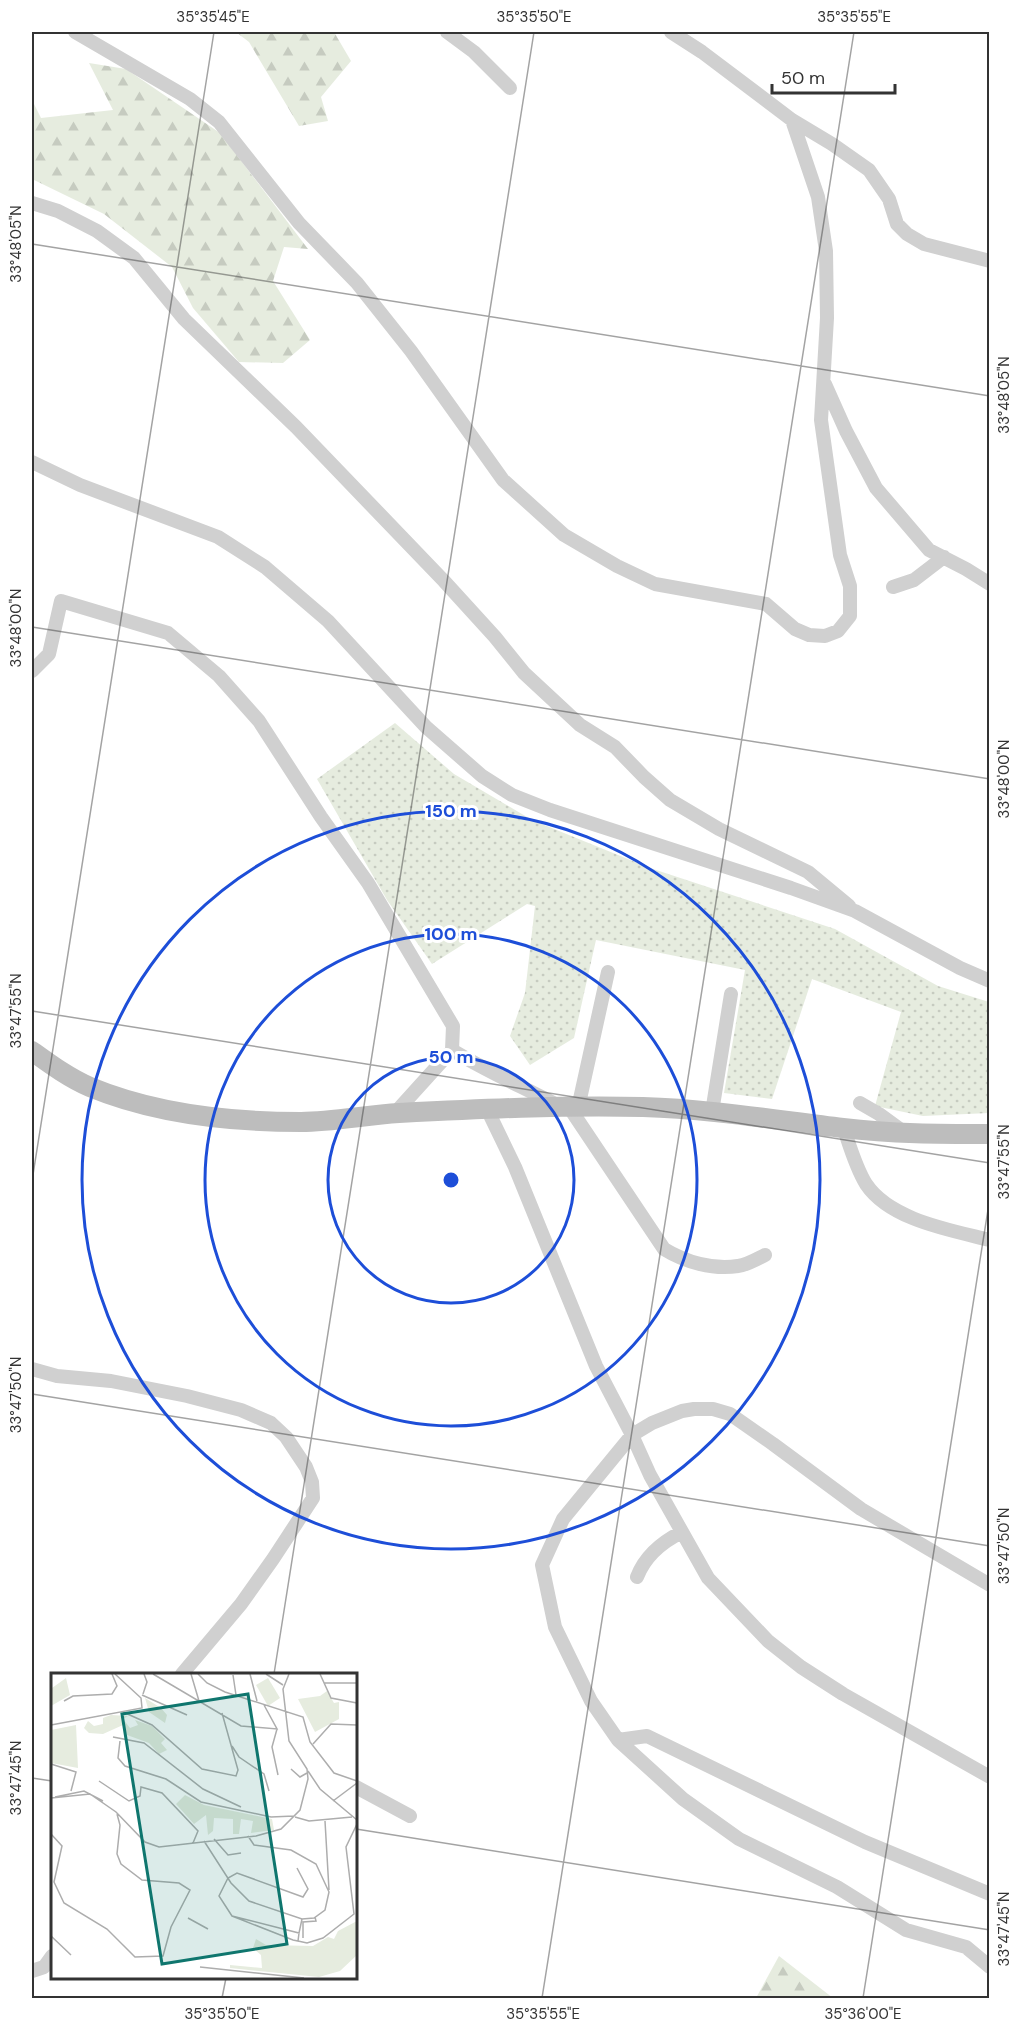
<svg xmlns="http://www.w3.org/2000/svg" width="1021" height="2030" font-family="'DM Sans',sans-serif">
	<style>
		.grass { fill: url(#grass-dots) }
		.forest { fill: url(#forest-firs) }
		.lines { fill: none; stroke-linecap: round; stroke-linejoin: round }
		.street { stroke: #d0d0d0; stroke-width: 14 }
		.secondary { stroke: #bdbdbd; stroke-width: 20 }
		.ticks { fill: none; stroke: #333; stroke-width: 1.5; stroke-opacity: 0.45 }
		.ring { fill: none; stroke: #1d4ed8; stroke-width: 3 }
		.inset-road { fill: none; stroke: #adadad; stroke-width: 1.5 }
		.view { fill: #0f766e; fill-opacity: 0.15; stroke: #0f766e; stroke-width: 3 }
		.inset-edge { fill: none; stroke: #333; stroke-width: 3 }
		.centre { fill: #1d4ed8; stroke: #fff; stroke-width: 3 }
		.ring-label { font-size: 18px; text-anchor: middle; font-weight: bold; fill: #1d4ed8; stroke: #fff; stroke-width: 6; stroke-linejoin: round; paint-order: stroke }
		.neatline { fill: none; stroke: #333; stroke-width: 2 }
		.ticks-label { font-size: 15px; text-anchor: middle; fill: #333 }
	</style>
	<defs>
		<pattern id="grass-dots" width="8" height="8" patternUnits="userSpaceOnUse" patternTransform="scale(1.5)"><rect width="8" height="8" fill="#e6ecdf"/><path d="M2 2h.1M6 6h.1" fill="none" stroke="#c6cbc0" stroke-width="1.8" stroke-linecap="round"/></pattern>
		<pattern id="forest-firs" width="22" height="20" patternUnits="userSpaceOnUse" patternTransform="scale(1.5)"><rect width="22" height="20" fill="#e6ecdf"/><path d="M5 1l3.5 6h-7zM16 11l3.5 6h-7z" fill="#c6cbc0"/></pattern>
	</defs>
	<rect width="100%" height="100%" fill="#fff"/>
	<path class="grass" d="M395,723l59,51 78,46 118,48 185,61 103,57 51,16v111l-66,3 -48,-10 26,-94 -89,-33 -40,120 -48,-6 21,-123 -149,-30 -22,98 -44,27 -20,-29 15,-43 10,-87 -8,-2 -95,60 -45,-64 -70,-121z"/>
	<path class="forest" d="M236,32h98l17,29 -30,36 7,24 -29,5 -50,-84z
		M89,63l37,6 94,64 88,116 -24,-2 -11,34 37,59 -27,23 -44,-1 -46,-54 -21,-41 -68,-53 -72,-35v-79l9,18 72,-8z
		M779,1956l54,42h-77z"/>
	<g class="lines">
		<path class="street" d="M75,32l115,67 29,23 80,101 58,60 54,68 92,129 61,55 53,31 38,18 111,20 29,25 14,6 16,1 13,-5 12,-15v-30l-10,-31 -19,-135 6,-102 -1,-67 -8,-54 -26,-77
			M447,32l27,20 36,36
			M671,32l31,20 90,68 40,24 37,26 20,29 8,25 10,10 17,10 66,17
			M32,203l26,8 39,20 37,27 50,61 112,108 148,154 51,56 29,36 56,52 35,22 29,30 26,23 49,29 89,43 41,34
			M825,384l21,47 30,57 53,62 37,19 24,15
			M32,462l48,23 138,52 47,30 63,54 98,106 56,49 30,19 38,15 241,78 64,23 105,57 30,13
			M893,587l21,-7 30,-23
			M32,671l17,-17 12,-53 107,32 51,43 40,45 62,96 47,66 85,143 -1,24 -57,63
			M452,1050c34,21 71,37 107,56
			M860,1103l19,11 26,19
			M569,1107l95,142c21,13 49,21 74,17 9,-1 19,-7 27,-11
			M578,1108l30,-136
			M487,1109l28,58 81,199 36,69 18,40 58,103 60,63 33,26 42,27 147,83
			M712,1112l19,-118
			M844,1129c6,18 12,39 22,55 24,36 84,46 124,56
			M32,1369l25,7 54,5 76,15 54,14 30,13 15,14 20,30 6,15 1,16 -40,61 -32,45 -59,70
			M637,1577c8,-21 25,-35 45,-45
			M990,1585l-129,-76 -88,-65 -43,-30 -17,-5h-19l-12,2 -30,12 -20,12 -69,84 -21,46 13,62 36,74 27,39 29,-4 218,106 125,52
			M618,1740l65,59 56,40 98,48 69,43 60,17 24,20
			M356,1787l54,29
			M32,1971l12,-4 8,-11"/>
		<path class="secondary" d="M32,1051c18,13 37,27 58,36 65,27 140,35 211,35 32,0 65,-7 98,-9 81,-4 163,-8 244,-6 67,2 133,13 200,21 49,6 97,6 147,6"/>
	</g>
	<path class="ticks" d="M32,244l958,152M32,627l958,152M32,1011l958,152M32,1181l182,-1149M32,1394l958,152M274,1674l260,-1642M32,1778l20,3M356,1829l634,101M222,1998l4,-20M542,1998l312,-1966M863,1998l127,-801"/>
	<g class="ring">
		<circle cx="451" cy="1180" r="123"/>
		<circle cx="451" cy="1180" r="246"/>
		<circle cx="451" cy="1180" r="369"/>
	</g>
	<g transform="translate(51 1673)">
		<rect width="306" height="306" fill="#fff"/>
		<path d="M25,52l2,43 -27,-5v-33zM134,122l19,10 68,14 2,11 -23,3 2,-12 -12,-2 -2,15h-6v-15l-19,-1 -1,13 -5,4 -2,-20 -12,9 -18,-20z" fill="#e6ecdf"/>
		<path d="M15,5l4,17 -19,11 1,-18zM276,18l7,12 5,-1v17l-24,13 -17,-33 22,-3zM94,25l16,10 6,7 -2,8 -16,-11zM60,42l17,1 -5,3 7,9 8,-3 -3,-5 17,6 13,13 -4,4 6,7 -8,4 -10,-11 -22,-8 -4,-10 -20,9 -14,-1 -5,-5 4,-7 6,5 9,-2v-6zM306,248v34l-17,16 -21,6 -89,-9v-3l32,3 -1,-13 -8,-7 3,-9 10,6 47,1 15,-9 6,2 4,-8z" fill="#e6ecdf"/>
		<path d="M217,5l12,20 -12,8 -12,-21z" fill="#e6ecdf"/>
		<path class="inset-road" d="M102,1l88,52 36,3 -13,-24M140,1l8,27M147,1l9,9 18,9 78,25 7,25 24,31 23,8M199,1l7,27M215,1l17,11M269,1l11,24 26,5M182,2l3,20M273,10h33M92,21l4,-12 -3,-8M91,22l45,20M13,28l9,-5 39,-2 5,-8 -5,-12M72,39l29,13 50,44 34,7 2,-6 -16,-57M0,52l91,-17 -1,-10 -26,-24M226,56l-5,18 6,28M62,64l31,6 59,46 38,18M69,68l-2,17 7,8 41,13 35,23 70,15 23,-1M262,71l18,-20 26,1M181,73l7,11 25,17 5,17M0,91l25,8 -5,19M240,96l9,8 7,-4M257,98l12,18 37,31M48,108l30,20 11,-5 1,-9 21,6 36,38 -5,12M4,124l29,-6 19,10M0,125l39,-4 26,18 29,30 14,5 97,-11 25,-7 19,-19 8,-31 -1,-10 -18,-28 -6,-52 6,-15M282,128l24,-18M244,144l14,4 43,-4M274,148l4,69M0,161l11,12 -8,36 10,21 43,26 28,28 28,-1 8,-29 19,-37 -11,-7 -37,-3 -21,-16 -4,-10 3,-29 -3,-11M163,166l14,16 13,-2M153,168l27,42 18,18 53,18 12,-1 11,-8 4,-18 -13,-28 -25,-14 -37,-5 -6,-9M246,195l11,21 -5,8 -66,-24 -9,5 -9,18 13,20 67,17 3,-14M181,243l61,24 5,1 1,-8M137,245l20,11M0,263l20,19M252,265v-16l13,-1 -1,-4M247,268l9,2 16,-5 31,-24 -8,-67 11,-23M149,294l104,11"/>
		<path class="view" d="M197,21l39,250 -125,20 -40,-250z"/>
		<rect width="306" height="306" class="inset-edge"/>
	</g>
	<circle cx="451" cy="1180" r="9" class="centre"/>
	<g class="ring-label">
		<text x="451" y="817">150 m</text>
		<text x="451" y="940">100 m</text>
		<text x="451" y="1063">50 m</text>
	</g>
	<rect width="1021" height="2030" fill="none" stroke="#ffffff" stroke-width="66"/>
	<path d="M772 84v9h123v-9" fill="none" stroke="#333333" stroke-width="3"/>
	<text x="781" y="84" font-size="18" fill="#333333" stroke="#ffffff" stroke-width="4.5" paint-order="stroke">50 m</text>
	<rect x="33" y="33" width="955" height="1964" class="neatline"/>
	<g class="ticks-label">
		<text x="213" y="22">35°35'45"E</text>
		<text x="534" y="22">35°35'50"E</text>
		<text x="854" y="22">35°35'55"E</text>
		<text transform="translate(16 244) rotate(-90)" y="5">33°48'05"N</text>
		<text transform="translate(1004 395) rotate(-90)" y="5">33°48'05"N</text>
		<text transform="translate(16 628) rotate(-90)" y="5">33°48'00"N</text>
		<text transform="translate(1004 779) rotate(-90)" y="5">33°48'00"N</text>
		<text transform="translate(16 1011) rotate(-90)" y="5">33°47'55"N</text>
		<text transform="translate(1004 1162) rotate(-90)" y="5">33°47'55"N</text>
		<text transform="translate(16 1395) rotate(-90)" y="5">33°47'50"N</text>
		<text transform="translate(1004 1546) rotate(-90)" y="5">33°47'50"N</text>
		<text transform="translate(16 1778) rotate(-90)" y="5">33°47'45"N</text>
		<text transform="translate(1004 1929) rotate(-90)" y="5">33°47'45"N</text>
		<text x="222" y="2019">35°35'50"E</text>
		<text x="543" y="2019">35°35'55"E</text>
		<text x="863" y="2019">35°36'00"E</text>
	</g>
</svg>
